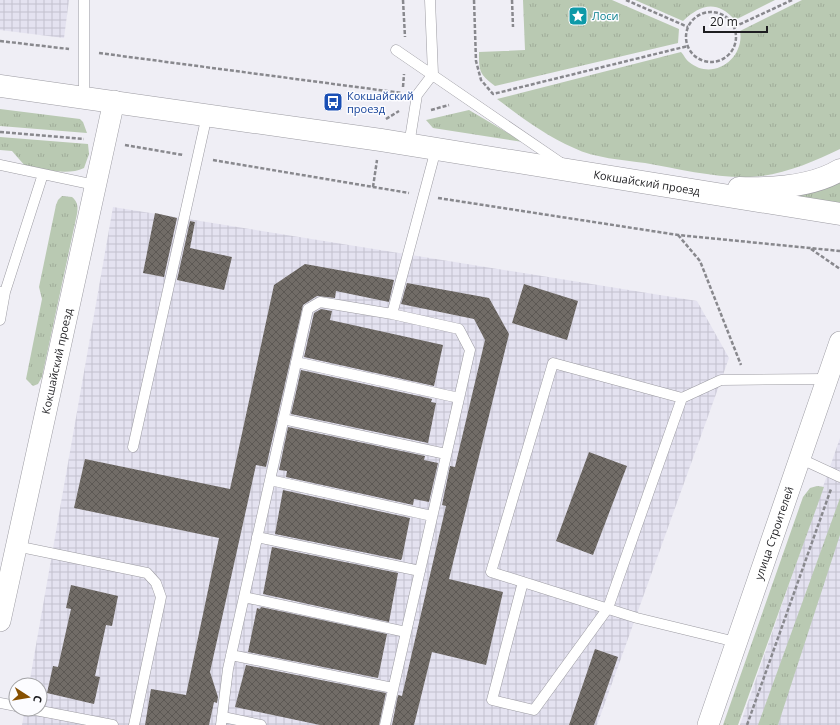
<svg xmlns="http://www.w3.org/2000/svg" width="840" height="725" font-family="'Open Sans',sans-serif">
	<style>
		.industrial { fill: url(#industrial-grid) }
		.grass { fill: url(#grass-tufts) }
		.building { fill: url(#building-cross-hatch) }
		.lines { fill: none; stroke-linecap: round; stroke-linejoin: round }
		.lane-casing { stroke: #9c9ba2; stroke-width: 11 }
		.street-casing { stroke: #9c9ba2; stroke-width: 22 }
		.primary-casing { stroke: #9c9ba2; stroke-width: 23 }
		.path { stroke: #88888d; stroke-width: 2.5; stroke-dasharray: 4 2; stroke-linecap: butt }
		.lane { stroke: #fff; stroke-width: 10 }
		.street { stroke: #fff; stroke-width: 21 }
		.primary { stroke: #fff; stroke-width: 22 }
		.labels { text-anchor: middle; stroke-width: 3; stroke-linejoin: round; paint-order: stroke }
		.culture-label { font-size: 11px; fill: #0d838f; stroke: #fcfcff; text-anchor: start }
		.transit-label { font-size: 11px; fill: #164399; stroke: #fcfcff; text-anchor: start }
		.street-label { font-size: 11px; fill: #1e1e21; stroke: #fcfcff }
	</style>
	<defs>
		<pattern id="industrial-grid" width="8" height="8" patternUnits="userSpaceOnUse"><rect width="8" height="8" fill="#e4e2f0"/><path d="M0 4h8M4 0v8" fill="none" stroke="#c3c1ce"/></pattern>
		<pattern id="grass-tufts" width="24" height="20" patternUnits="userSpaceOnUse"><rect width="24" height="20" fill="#b9c9b2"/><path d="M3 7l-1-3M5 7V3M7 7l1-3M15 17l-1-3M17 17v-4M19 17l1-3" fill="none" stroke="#9fac99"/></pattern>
		<pattern id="building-cross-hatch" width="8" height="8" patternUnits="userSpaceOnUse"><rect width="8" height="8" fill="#716c67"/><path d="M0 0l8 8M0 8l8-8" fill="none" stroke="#5c5854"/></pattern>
	</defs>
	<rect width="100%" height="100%" fill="#efeef5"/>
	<path class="industrial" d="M0,0h69l-5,38 -64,-8z
		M113,207l584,94 32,57 -132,367h-575l3,-16h15v-24h-11z
		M840,438v287h-100z"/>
	<path class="grass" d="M523,0h89l67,29 -1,14 -183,43c-16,-12 -16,-15 -16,-34l46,-2z
		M635,0h140l-40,20c-18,-20 -34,-16 -52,1z
		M802,0h38v149c-27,13 -59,27 -90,28 -35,1 -71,-8 -105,-14 -22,-3 -51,-5 -71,-15 -28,-12 -53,-31 -77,-49l184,-47c3,3 5,8 8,10 24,20 56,-4 51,-31z
		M0,109l80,10 3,3 4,11 -87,-7z
		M469,110l54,32 -90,-14 -7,-8z
		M0,137l88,7 1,10 -5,14c-16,8 -41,1 -58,-1l-14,-16 -12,-1z
		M840,182v24l-52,-8 34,-8z
		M62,196l10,1c6,5 6,10 5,17l-35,163 -4,7 -5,2 -7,-7 16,-80 -3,-12 17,-82 2,-5z
		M817,486l7,1 -86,238h-15l80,-228 7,-9z
		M840,498v37l-62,190h-20z"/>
	<path class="building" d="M155,213l22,5 -13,59 -21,-4z
		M190,221l5,1 -5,26 42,9 -8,33 -47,-10z
		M305,264l89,16 -5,22 -53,-11 -1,7 -18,-2 -14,9 -37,162 -10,-2 -46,207 8,25 -1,6 -3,-1 -5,23h-64l6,-36 35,6 33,-157 -145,-30 11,-49 145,30 44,-204z
		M407,283l82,15 20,36 -60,245 54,13 -17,73 -54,-13 -18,73h-22l6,-30 4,1 44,-190 -4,-1 8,-39 5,1 30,-127 -11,-21 -73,-15z
		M524,284l54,17 -11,39 -55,-17z
		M321,309l11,2 -2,9 113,25 -9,41 -130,-29 10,-44z
		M301,370l131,29 -1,3 5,1 -8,40 -137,-29z
		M288,427l137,29 -1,4 14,3 -9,39 -15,-3 -1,6 -127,-28 1,-6 -8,-1z
		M589,452l38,14 -34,89 -37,-14z
		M283,490l127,28 -8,40 -1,2 -126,-26z
		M272,547l126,26 -9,49 -126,-28z
		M71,585l47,11 -6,30 -6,-1 -11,51 5,1 -6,27 -47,-11 6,-27 5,1 13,-58 -5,-1z
		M261,607l126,27 -9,44 -130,-26 9,-44 3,1z
		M595,649l23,8 -24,68h-25z
		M246,665l140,28 -7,32h-59l-85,-18z"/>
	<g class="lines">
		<g class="lane-casing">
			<path id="lane" d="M396,50l165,113
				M84,97v-97
				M409,145l8,-50 16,-21 -3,-74
				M0,165l95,20
				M0,292h5l-5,28
				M5,292l38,-118
				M392,314l44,-165
				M296,362l163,36
				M682,398l39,-18 106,-1
				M283,419l163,35
				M133,447l74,-332
				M799,458l41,19
				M270,480l162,36
				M257,537l163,34
				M16,546l131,27 9,10 5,14 -27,128
				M523,582l-31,118 42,10 74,-102 74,-210 -129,-35 -62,209 146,46 99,24
				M244,597l162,35
				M231,655l162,33
				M0,703l16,3
				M30,709l83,16
				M223,717l38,8
				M221,725l7,-56 80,-360 12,-7 72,12 67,15 11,21 -85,375"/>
		</g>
		<g class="street-casing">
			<g id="street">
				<path id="s1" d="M0,621l114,-520"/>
				<path id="s2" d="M708,725l132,-383"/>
			</g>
		</g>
		<g class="primary-casing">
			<g id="primary">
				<path id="s3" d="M0,86l381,54 459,74"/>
				<path d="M739,188c32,1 73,-1 101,-18"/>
			</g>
		</g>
		<path class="path" d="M403,0l2,37
			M474,0l2,61 5,19 12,14 195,-48
			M512,0l1,27
			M626,0l62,27
			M686 37a25 25 0 1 1 50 0a25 25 0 1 1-50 0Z
			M734,27l58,-27
			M0,41l69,8
			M99,53l303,40
			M403,87l1,-13
			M431,110l18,-5
			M386,119l13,-8
			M0,132l84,7
			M125,145l58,10
			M213,160l196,33
			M373,187l4,-27
			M438,198l240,37 162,16
			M678,235l22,26 41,104
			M811,249l29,20
			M747,725l84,-236"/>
		<use href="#lane" class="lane"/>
		<use href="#street" class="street"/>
		<use href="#primary" class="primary"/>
	</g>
	<defs>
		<g id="sight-square" transform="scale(1)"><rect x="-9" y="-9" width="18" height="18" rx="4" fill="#0f9aa8" stroke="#fcfcff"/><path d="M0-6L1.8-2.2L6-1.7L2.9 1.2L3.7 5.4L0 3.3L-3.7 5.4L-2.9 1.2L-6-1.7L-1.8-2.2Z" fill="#fff"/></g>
		<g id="bus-square" transform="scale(1)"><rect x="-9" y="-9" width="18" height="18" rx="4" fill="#1a4fb4" stroke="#fcfcff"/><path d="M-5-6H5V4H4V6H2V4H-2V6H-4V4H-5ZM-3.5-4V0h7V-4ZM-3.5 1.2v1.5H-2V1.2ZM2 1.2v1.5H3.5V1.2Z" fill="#fff"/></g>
	</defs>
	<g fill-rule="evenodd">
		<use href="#sight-square" x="578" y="16"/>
		<use href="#bus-square" x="333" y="102"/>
	</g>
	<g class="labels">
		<g class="culture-label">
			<text x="592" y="20">Лоси</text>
		</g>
		<g class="transit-label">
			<text x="347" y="100">Кокшайский<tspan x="347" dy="13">проезд</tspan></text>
		</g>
		<g class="street-label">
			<text dy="4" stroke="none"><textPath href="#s3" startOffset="654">Кокшайский проезд</textPath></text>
			<text dy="4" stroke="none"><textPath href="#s1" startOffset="266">Кокшайский проезд</textPath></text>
			<text dy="4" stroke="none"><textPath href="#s2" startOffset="203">улица Строителей</textPath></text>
		</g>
	</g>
	<g transform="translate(28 697) rotate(102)"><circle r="19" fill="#fcfcff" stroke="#a3a3a6"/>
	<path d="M0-3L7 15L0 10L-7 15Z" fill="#875000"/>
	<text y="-6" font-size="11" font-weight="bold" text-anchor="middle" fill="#1e1e21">С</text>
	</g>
	<path d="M704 26v6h63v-6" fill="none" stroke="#1e1e21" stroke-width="2"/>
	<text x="710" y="26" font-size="12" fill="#1e1e21" stroke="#fcfcff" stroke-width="3" paint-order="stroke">20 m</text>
</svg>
